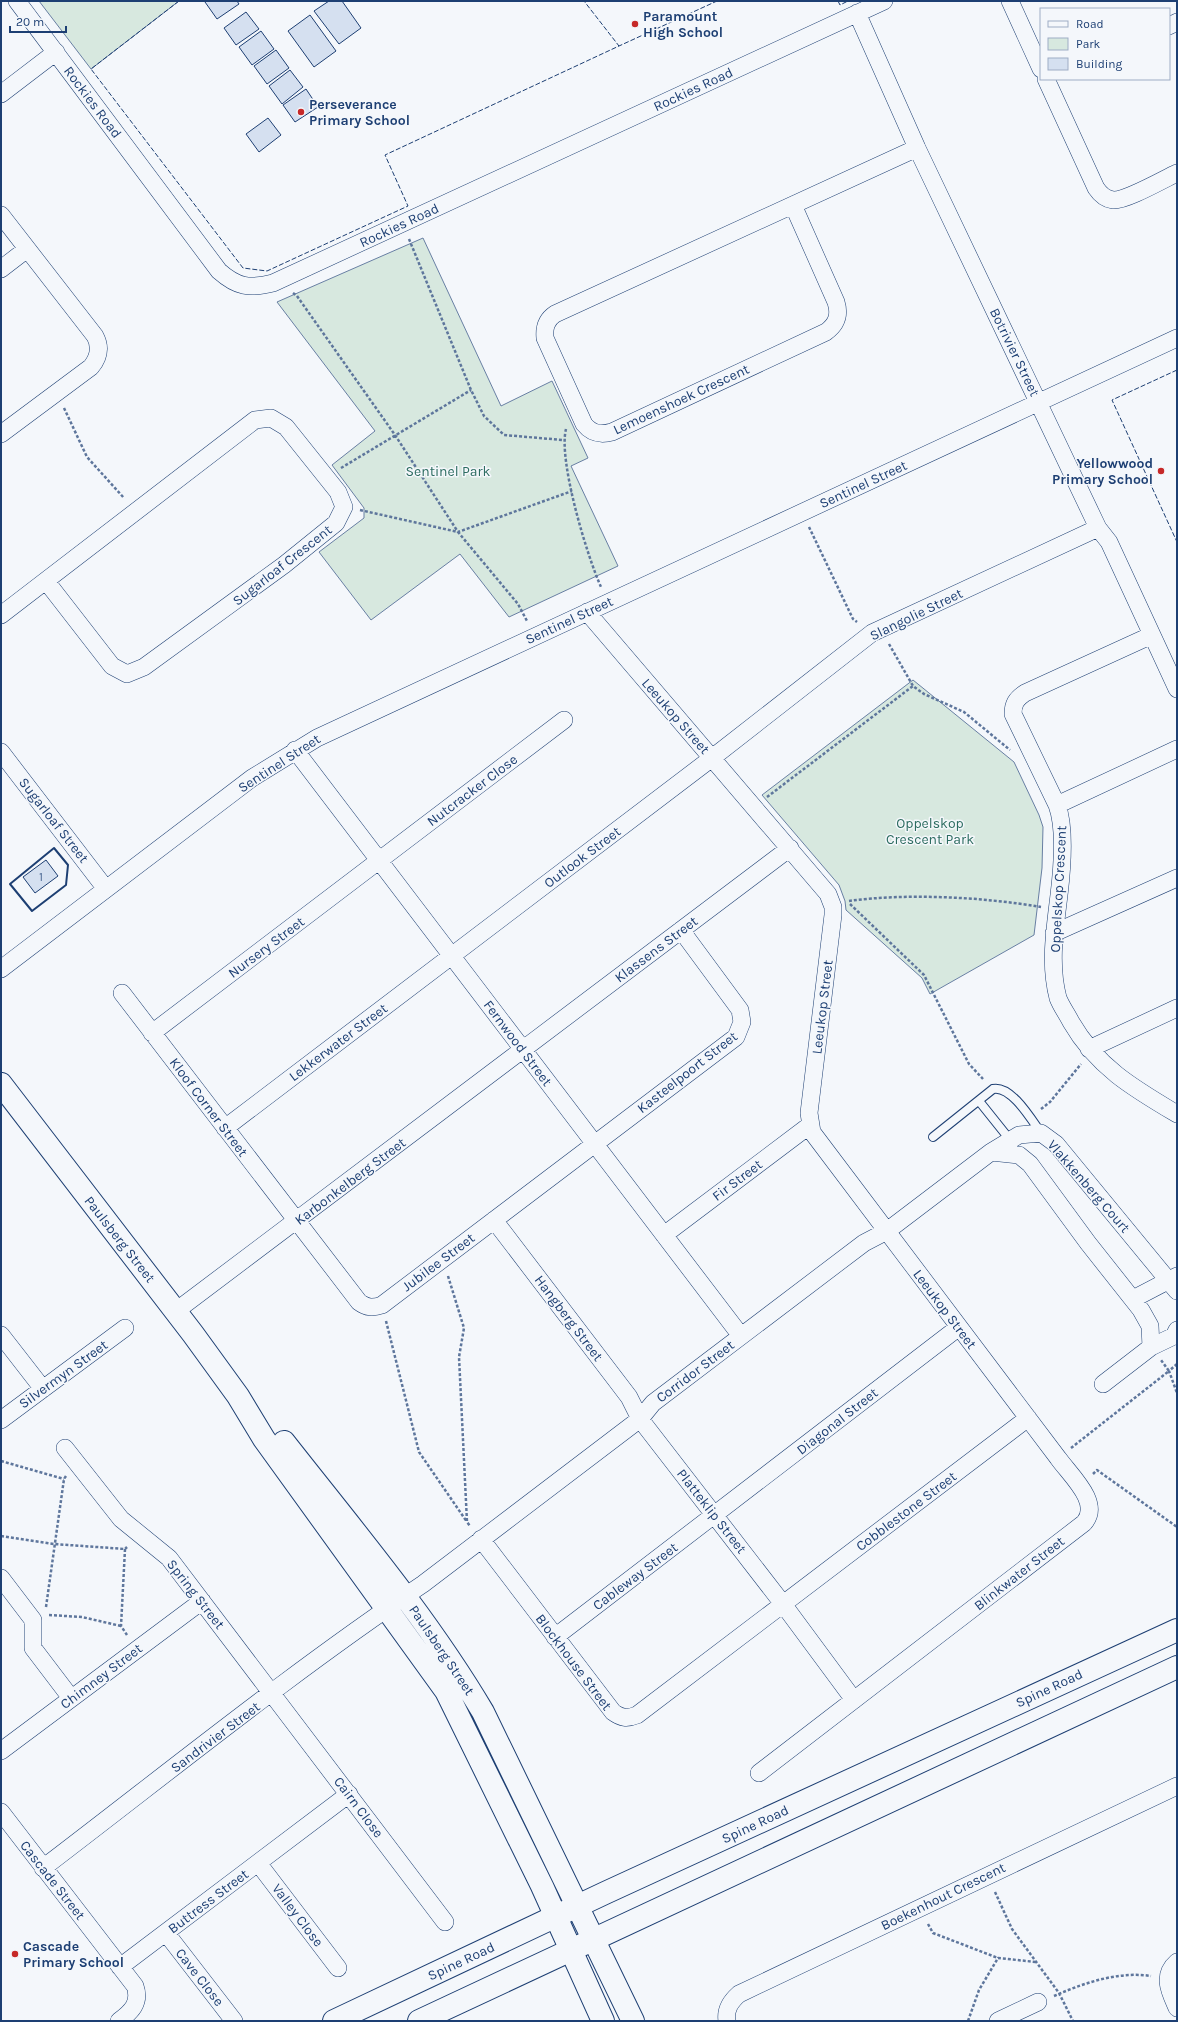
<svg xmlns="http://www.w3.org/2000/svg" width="1178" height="2022" font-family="Karla,sans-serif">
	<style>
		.green { fill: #d7e8df; stroke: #687fa3 }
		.building { fill: #d5e0f0; stroke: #1d3f73 }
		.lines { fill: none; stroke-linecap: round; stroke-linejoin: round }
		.lane-casing { stroke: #1d3f73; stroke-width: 10 }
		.street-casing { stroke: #1d3f73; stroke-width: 18 }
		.secondary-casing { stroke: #1d3f73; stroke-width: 24 }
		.primary-casing { stroke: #1d3f73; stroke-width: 24 }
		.path { stroke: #5e769c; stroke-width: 2.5; stroke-dasharray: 3 2; stroke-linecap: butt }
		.lane { stroke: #f4f7fb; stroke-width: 8 }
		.street { stroke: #f4f7fb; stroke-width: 17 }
		.secondary { stroke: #f4f7fb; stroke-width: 22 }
		.primary { stroke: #f4f7fb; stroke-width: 22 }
		.fence { stroke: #1d3f73; stroke-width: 1; stroke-dasharray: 5 2; stroke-linecap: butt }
		.wall { stroke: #1d3f73; stroke-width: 2 }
		.poi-dot { fill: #c62828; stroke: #f4f7fb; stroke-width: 1.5 }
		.labels { text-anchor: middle; stroke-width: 3; stroke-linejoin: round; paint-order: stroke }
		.number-label { font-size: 12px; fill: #4b6792 }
		.poi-label { font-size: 14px; font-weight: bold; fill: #1d3f73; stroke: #f4f7fb; text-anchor: start }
		.street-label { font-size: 14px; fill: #1d3f73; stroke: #f4f7fb }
		.park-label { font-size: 14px; fill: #2c6c60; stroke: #f4f7fb }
	</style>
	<rect width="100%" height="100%" fill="#f4f7fb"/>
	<path class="green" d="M39,1h140l-88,68z
		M423,238l78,168 51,-25 36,77 -17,8 47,100 -109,51 -49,-63 -89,66 -52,-68 45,-34v-10l-32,-43 43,-34 -98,-129z
		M913,680l101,82 25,53 4,12 -1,41 -8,67 -104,59 -8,-16 -76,-68 -1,-9 -6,-16 -77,-90z"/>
	<path class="building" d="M206,1h31l2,3 -22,15 -12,-17z
		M329,1h13l19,27 -22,16 -25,-33z
		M246,12l13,17 -23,16 -12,-17z
		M310,15l26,36 -22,16 -26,-36z
		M261,31l13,18 -22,16 -13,-18z
		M276,50l13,18 -22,16 -13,-18z
		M290,70l13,17 -21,17 -13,-18z
		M306,89l12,18 -23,15 -12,-17z
		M268,118l13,17 -22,17 -13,-18z
		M46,860l12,16 -23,17 -12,-16z"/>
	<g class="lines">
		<g class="lane-casing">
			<path id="lane" d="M979,1101l32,40
				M933,1137l60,-48c18,-4 38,30 48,44"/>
		</g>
		<g class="street-casing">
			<path id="street" d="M17,1l202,270c18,16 30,18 54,12l611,-282
				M1010,1l31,68
				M857,13l60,135 181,380 11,14 68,147
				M1169,26l8,-4
				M1046,79l50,109c4,6 9,11 17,12 13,1 51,-21 64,-27
				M1,94l55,-42
				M793,205l43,97c4,13 1,22 -10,30l-214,100c-11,3 -20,2 -28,-8l-39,-86c-1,-10 1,-18 10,-24l362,-166
				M1,215l94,121c6,11 4,21 -4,31l-90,67
				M1,269l26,-20
				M587,612l241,282 5,13v8l-24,198 3,19 246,326c12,17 44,45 26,65l-325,250
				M1,615l254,-195 16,-2 15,9 52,65 6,15 -8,16 -52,42 -140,102 -17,7 -15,-8 -66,-85
				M1152,635l-127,58c-9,6 -12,11 -12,21l44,91c9,24 5,65 2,90 -4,34 -10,69 -1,103 3,8 9,16 13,24 26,45 62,66 106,92
				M295,750l446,586
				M1,752l105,137
				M1057,805l120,-56
				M1054,933l123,-55
				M1,969l251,-191 65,-40 860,-400
				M122,993l237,309c8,6 14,6 23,3l354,-268 6,-15 -2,-12 -59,-80
				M152,1033l412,-313
				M1089,1049l88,-41
				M225,1128l487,-370 160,-125 226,-105
				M991,1152l28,3 11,9 58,79 53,67 9,16 1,21
				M494,1220l135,177 11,22 143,185 71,96
				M664,1235l146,-110
				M1133,1299l44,-23
				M176,1311l614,-463
				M1,1335l42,54
				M1103,1384l48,-37 23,-11 3,-6
				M1,1420l124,-92
				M65,1448l56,71 48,39 276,364
				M481,1539l132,173c8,6 14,7 24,3l391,-297
				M1,1578l32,42v28l38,50
				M555,1637l404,-310
				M1,1751l201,-150
				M1,1812l134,174c6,17 -4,26 -16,35
				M258,1863l80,105
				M43,1868c126,-96 249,-196 380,-284l217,-165 13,-16 211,-160 23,-12 104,-79 28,-17 22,-2 15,11 121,147
				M166,1933l68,88
				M1177,1962c-16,14 -7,30 0,46
				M120,1967l229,-173
				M727,2021c-2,-12 4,-20 12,-27l438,-208
				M998,2021l40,-19"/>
		</g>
		<g class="secondary-casing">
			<path id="secondary" d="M1,1084l192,250 45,62 26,43 182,252 96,195 61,135
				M284,1442c69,88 142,174 199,270l150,309"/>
		</g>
		<g class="primary-casing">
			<path id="primary" d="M334,2021l271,-128 572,-263
				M419,2021l758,-354"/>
		</g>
		<path class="path" d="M409,239l62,151 13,26 20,19 59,5
			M293,293l4,3 98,139 63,97 114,-41
			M64,408l23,49 37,41
			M566,429c-8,31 21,127 35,158
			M341,468l130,-78
			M360,510l98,22 60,72 9,17
			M809,527l44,92 4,3
			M889,644l24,42 11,8 40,18 46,38
			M767,797l146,-111
			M849,901c58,-8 134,-4 192,6
			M850,904l74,71 45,89 14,15
			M1041,1109l9,-7 31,-38
			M448,1276l16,52 -5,29 8,165 3,4
			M386,1321l33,131 48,70
			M1177,1364l-8,7 8,22
			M1071,1448l98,-77 -8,-11
			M1,1461l63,18
			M1093,1474l4,-4 80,57
			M1,1536l53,8 71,5 2,-2
			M125,1549l-4,77 6,9
			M46,1607l18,-128 2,-3
			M49,1615l33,2 39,9
			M995,1892l17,37 47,64 14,28
			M928,1924l5,9 65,25
			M1054,1996c30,-13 64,-25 97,-20
			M968,2021l11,-31 19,-32 38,4"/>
		<use href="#lane" class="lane"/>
		<use href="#street" class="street"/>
		<use href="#secondary" class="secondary"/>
		<use href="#primary" class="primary"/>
		<path class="fence" d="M179,1l-88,68 152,199 24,3 141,-65 -23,-51 234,-109 -35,-45
			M838,1l2,4 8,-4
			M618,45l1,1 98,-45
			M1177,370l-65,30 65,142"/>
		<path class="wall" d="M54,848l14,17 -2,20 -34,26 -22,-27z"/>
	</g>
	<g class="poi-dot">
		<circle cx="635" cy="24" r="4"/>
		<circle cx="301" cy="112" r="4"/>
		<circle cx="1161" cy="471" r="4"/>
		<circle cx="15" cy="1954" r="4"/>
	</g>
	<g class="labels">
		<g class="number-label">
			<text x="41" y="881">1</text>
		</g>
		<g class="poi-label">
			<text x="643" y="21">Paramount<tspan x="643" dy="16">High School</tspan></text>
			<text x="309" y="109">Perseverance<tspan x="309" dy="16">Primary School</tspan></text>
			<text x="1153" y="468" text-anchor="end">Yellowwood<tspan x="1153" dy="16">Primary School</tspan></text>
			<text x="23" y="1951">Cascade<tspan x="23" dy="16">Primary School</tspan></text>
		</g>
		<g class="street-label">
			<text transform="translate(693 89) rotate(-25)" y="5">Rockies Road</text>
			<text transform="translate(93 102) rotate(53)" y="5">Rockies Road</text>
			<text transform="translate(399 225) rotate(-25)" y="5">Rockies Road</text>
			<text transform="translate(1015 352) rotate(64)" y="5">Botrivier Street</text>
			<text transform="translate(681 399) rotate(-25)" y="5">Lemoenshoek Crescent</text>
			<text transform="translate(863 484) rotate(-25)" y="5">Sentinel Street</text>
			<text transform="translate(282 565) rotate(-38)" y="5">Sugarloaf Crescent</text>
			<text transform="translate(916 614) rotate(-26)" y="5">Slangolie Street</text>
			<text transform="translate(569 620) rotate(-25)" y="5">Sentinel Street</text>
			<text transform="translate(676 716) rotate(49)" y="5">Leeukop Street</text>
			<text transform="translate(279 763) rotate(-33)" y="5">Sentinel Street</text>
			<text transform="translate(472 790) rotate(-37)" y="5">Nutcracker Close</text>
			<text transform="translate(54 820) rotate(52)" y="5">Sugarloaf Street</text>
			<text transform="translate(582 857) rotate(-37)" y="5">Outlook Street</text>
			<text transform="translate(1058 889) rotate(-87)" y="5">Oppelskop Crescent</text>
			<text transform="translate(266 947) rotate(-37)" y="5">Nursery Street</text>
			<text transform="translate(656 949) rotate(-37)" y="5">Klassens Street</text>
			<text transform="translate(822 1007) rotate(-83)" y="5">Leeukop Street</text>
			<text transform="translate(338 1042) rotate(-37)" y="5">Lekkerwater Street</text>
			<text transform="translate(518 1043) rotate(53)" y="5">Fernwood Street</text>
			<text transform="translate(687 1072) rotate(-38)" y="5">Kasteelpoort Street</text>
			<text transform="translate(209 1107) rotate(53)" y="5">Kloof Corner Street</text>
			<text transform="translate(737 1180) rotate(-37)" y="5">Fir Street</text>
			<text transform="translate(350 1181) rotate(-37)" y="5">Karbonkelberg Street</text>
			<text transform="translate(1089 1186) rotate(49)" y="5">Vlakkenberg Court</text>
			<text transform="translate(120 1239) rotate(52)" y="5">Paulsberg Street</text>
			<text transform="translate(438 1262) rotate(-37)" y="5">Jubilee Street</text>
			<text transform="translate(945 1309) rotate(53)" y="5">Leeukop Street</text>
			<text transform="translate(569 1318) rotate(53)" y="5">Hangberg Street</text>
			<text transform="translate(695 1371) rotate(-37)" y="5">Corridor Street</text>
			<text transform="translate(63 1374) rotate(-36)" y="5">Silvermyn Street</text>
			<text transform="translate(837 1421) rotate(-38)" y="5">Diagonal Street</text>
			<text transform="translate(712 1511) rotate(52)" y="5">Platteklip Street</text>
			<text transform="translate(906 1511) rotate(-37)" y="5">Cobblestone Street</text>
			<text transform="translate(1019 1573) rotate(-38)" y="5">Blinkwater Street</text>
			<text transform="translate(635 1576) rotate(-37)" y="5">Cableway Street</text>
			<text transform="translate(196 1594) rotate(52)" y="5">Spring Street</text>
			<text transform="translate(442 1650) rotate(56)" y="5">Paulsberg Street</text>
			<text transform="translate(574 1662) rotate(53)" y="5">Blockhouse Street</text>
			<text transform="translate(101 1676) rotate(-37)" y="5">Chimney Street</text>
			<text transform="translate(1049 1688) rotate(-25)" y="5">Spine Road</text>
			<text transform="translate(215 1737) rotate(-37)" y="5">Sandrivier Street</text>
			<text transform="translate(359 1807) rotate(53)" y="5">Cairn Close</text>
			<text transform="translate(755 1824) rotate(-25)" y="5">Spine Road</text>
			<text transform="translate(53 1880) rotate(52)" y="5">Cascade Street</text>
			<text transform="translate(943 1896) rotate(-26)" y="5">Boekenhout Crescent</text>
			<text transform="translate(208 1901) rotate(-37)" y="5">Buttress Street</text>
			<text transform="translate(298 1915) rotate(53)" y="5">Valley Close</text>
			<text transform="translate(461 1961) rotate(-25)" y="5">Spine Road</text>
			<text transform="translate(200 1977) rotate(52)" y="5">Cave Close</text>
		</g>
		<g class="park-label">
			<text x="448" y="476">Sentinel Park</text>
			<text x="930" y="828">Oppelskop<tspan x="930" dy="16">Crescent Park</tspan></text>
		</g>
	</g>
	<rect width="1178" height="2022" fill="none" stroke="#1d3f73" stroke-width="4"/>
	<rect x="1040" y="8" width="130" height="72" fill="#f4f7fb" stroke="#9eadc5"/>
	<rect x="1048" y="21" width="20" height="6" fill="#f4f7fb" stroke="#9eadc5"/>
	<text x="1076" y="28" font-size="12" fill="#1d3f73">Road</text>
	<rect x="1048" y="38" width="20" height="12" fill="#d7e8df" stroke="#9eadc5"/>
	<text x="1076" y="48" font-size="12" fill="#1d3f73">Park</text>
	<rect x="1048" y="58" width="20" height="12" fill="#d5e0f0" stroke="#9eadc5"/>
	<text x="1076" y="68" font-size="12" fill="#1d3f73">Building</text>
	<path d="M10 26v6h56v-6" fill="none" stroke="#1d3f73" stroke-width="2"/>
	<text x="16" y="26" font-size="12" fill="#1d3f73" stroke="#f4f7fb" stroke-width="3" paint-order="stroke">20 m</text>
</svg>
